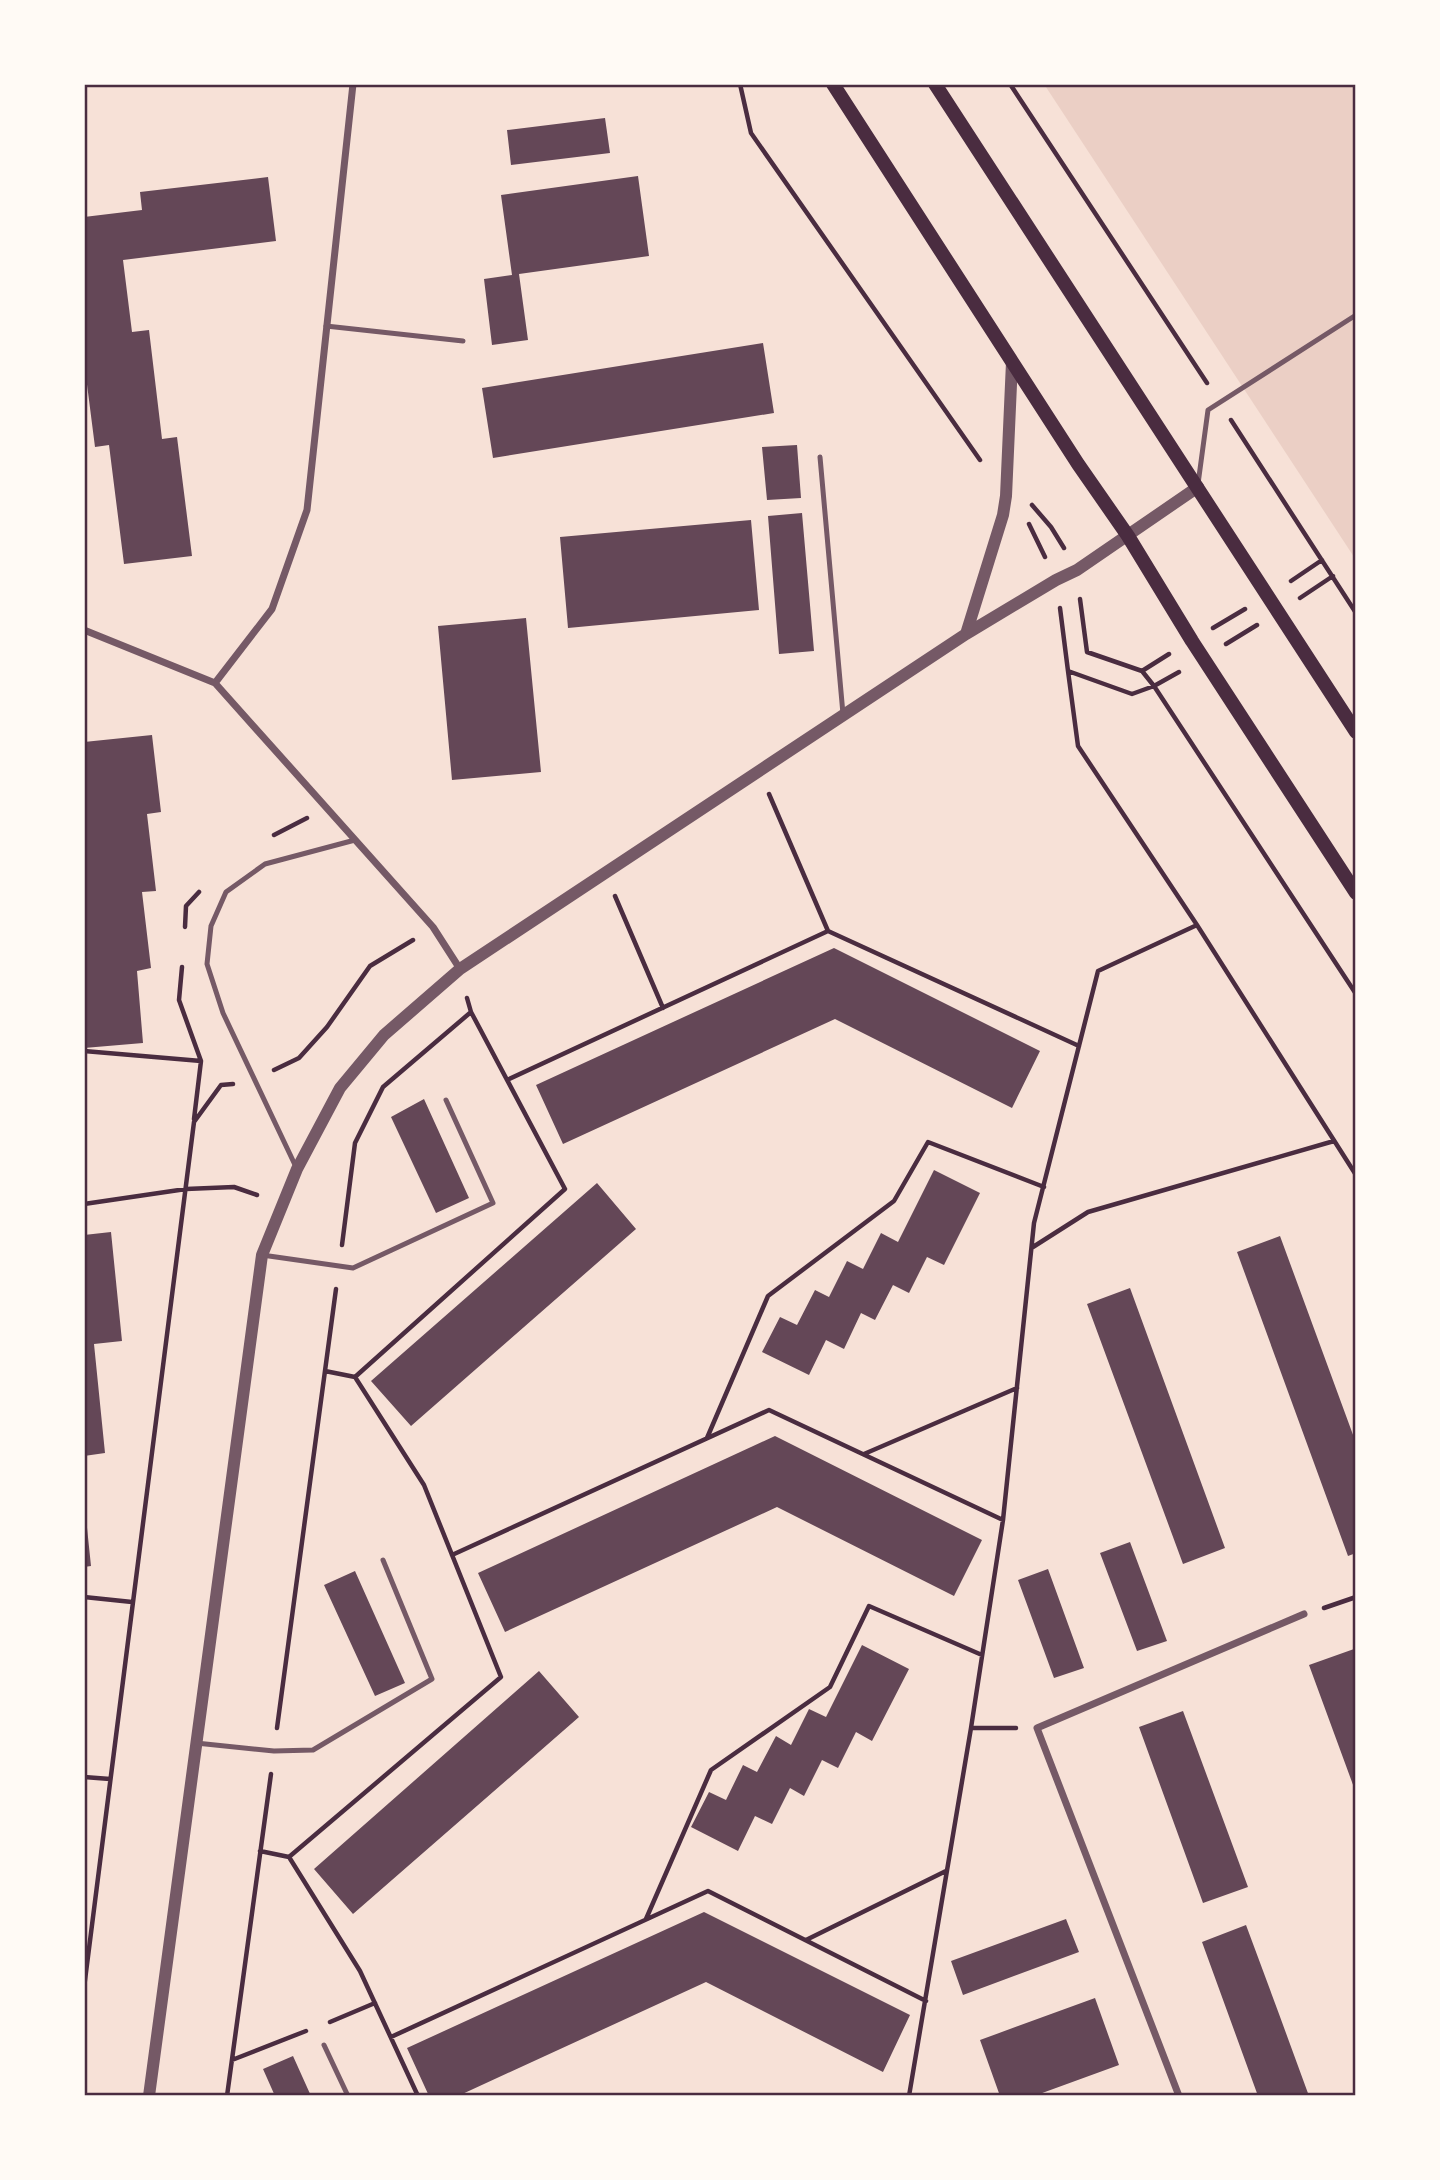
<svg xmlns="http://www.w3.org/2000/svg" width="1440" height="2180" font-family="'Crimson Pro',serif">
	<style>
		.green { fill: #ebcfc5 }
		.building { fill: #644757 }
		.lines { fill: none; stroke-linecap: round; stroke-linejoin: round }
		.path { stroke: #4a2c40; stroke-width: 4.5 }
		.service { stroke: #755966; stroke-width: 5 }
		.minor { stroke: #755966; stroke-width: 7 }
		.tertiary { stroke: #755966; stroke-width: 12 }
		.secondary { stroke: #4a2c40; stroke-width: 14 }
		.neatline { fill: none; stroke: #4a2c40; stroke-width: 2.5 }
	</style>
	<rect width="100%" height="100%" fill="#f7e1d7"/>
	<path class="green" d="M1044,84h312v476z"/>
	<path class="building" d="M605,118l5,35 -99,12 -4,-35z
		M638,176l11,80 -130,18 9,66 -36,5 -8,-66 28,-4 -11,-80z
		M268,177l8,64 -153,19 9,72 17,-2 13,109 15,-2 15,119 -68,8 -15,-119 -14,2 -11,-86v-144l58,-7 -2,-18z
		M763,343l11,70 -281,45 -11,-70z
		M797,445l4,53 -34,2 -5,-53z
		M802,513l12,138 -35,3 -11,-138z
		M751,520l8,90 -191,18 -8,-91z
		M526,618l15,154 -89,8 -14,-154z
		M152,735l9,77 -14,2 9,77 -14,1 9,76 -14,3 6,72 -59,5v-306z
		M834,948l206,103 -28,57 -177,-89 -272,125 -27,-59z
		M424,1099l45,99 -33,15 -45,-96z
		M934,1170l46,23 -36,72 -17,-8 -18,36 -16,-8 -18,35 -14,-7 -17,36 -18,-9 -17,35 -47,-23 18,-35 17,8 18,-35 14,7 18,-36 16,8 18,-36 17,9z
		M597,1183l39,46 -225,197 -40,-45z
		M111,1232l11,109 -28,3 11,109 -21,3v-221z
		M1280,1236l76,207v110l-8,3 -111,-304z
		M1130,1288l95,260 -42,16 -96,-260z
		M775,1436l207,104 -28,56 -177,-89 -272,125 -27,-59z
		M84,1518h2l5,48 -7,1z
		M1130,1542l37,99 -30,10 -37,-98z
		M1048,1569l36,99 -30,10 -36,-98z
		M355,1571l50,112 -30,13 -51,-111z
		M862,1645l47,24 -37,72 -16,-9 -18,36 -16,-8 -18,36 -14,-8 -18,36 -17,-8 -17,35 -47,-24 18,-35 17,8 17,-35 14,7 19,-36 15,9 18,-36 17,8z
		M1354,1649l2,4v140l-47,-128z
		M539,1671l40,46 -226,197 -39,-45z
		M1183,1711l65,176 -45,16 -64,-176z
		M704,1912l206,103 -27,57 -177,-90 -248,114h-29l-22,-48z
		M1066,1919l13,33 -116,43 -12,-34z
		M1246,1925l33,89 30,82h-51l-56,-154z
		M1095,1998l24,67 -85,31h-34l-20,-56z
		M293,2056l18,40h-36l-12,-27z"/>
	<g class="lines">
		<path class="path" d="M740,84l11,49 229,327
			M1010,84l197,299
			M1231,420l125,193
			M1032,505l19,22 13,21
			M1029,524l16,33
			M1291,581l31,-21
			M1300,598l33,-22
			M1080,599l7,53 55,19 12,15 202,308
			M1060,608l8,63 64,23 22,-8 25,-14
			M1213,628l32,-19
			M1226,644l31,-19
			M1068,671l10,75 119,179 159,250
			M1142,671l27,-17
			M769,794l59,137
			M274,835l33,-17
			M615,896l48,112
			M185,927l1,-21 13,-14
			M182,967l-3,33 22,61 -7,58
			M84,1051l117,10
			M274,1070l25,-12 28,-31 43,-61 43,-26
			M507,1080l321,-149 251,115
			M84,1204l102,-15 48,-2 23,8
			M342,1245l13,-102 28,-56 88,-75 -4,-14
			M1033,1247l55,-35 246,-71
			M355,1377l210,-188 -94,-177
			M707,1438l61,-142 126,-95 34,-59 116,45
			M864,1454l153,-66
			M452,1555l317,-145 234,110
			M84,1597l48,5
			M1324,1608l32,-11
			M277,1728l59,-439
			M971,1728h45
			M84,1777l26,2
			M260,1851l29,6 71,114 58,125
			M289,1857l212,-180 -77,-192 -69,-108 -30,-6
			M646,1919l65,-149 119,-83 39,-81 113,49
			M806,1940l140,-69
			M84,1988l110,-866 27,-37 12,-1
			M330,2022l45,-19
			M391,2037l317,-146 218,110
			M232,2060l74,-29
			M227,2096l44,-322
			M909,2096l62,-368 32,-208 31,-297 64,-252 99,-46"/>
		<path class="service" d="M326,326l137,15
			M820,457l23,257
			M1198,484l10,-74 148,-95
			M296,1167l-73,-154 -16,-49 4,-38 15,-34 39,-28 90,-24
			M262,1255l91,13 140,-65 -47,-103
			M196,1743l78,8 39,-1 119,-71 -49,-119
			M324,2045l24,51"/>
		<path class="minor" d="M84,630l131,53 218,244 27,42
			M215,683l57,-74 35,-99 46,-426
			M1179,2096l-142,-368 267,-114"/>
		<path class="tertiary" d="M966,634l37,-119 3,-19 6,-134
			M149,2096l113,-841 35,-86 43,-81 44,-53 76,-66 506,-335 90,-54 21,-10 121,-83"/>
		<path class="secondary" d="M833,84l245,380 50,72 64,105 164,252
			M935,84l421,648"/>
	</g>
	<rect width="1440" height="2180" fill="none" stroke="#fffaf5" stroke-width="172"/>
	<rect x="86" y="86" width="1268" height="2008" class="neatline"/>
</svg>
